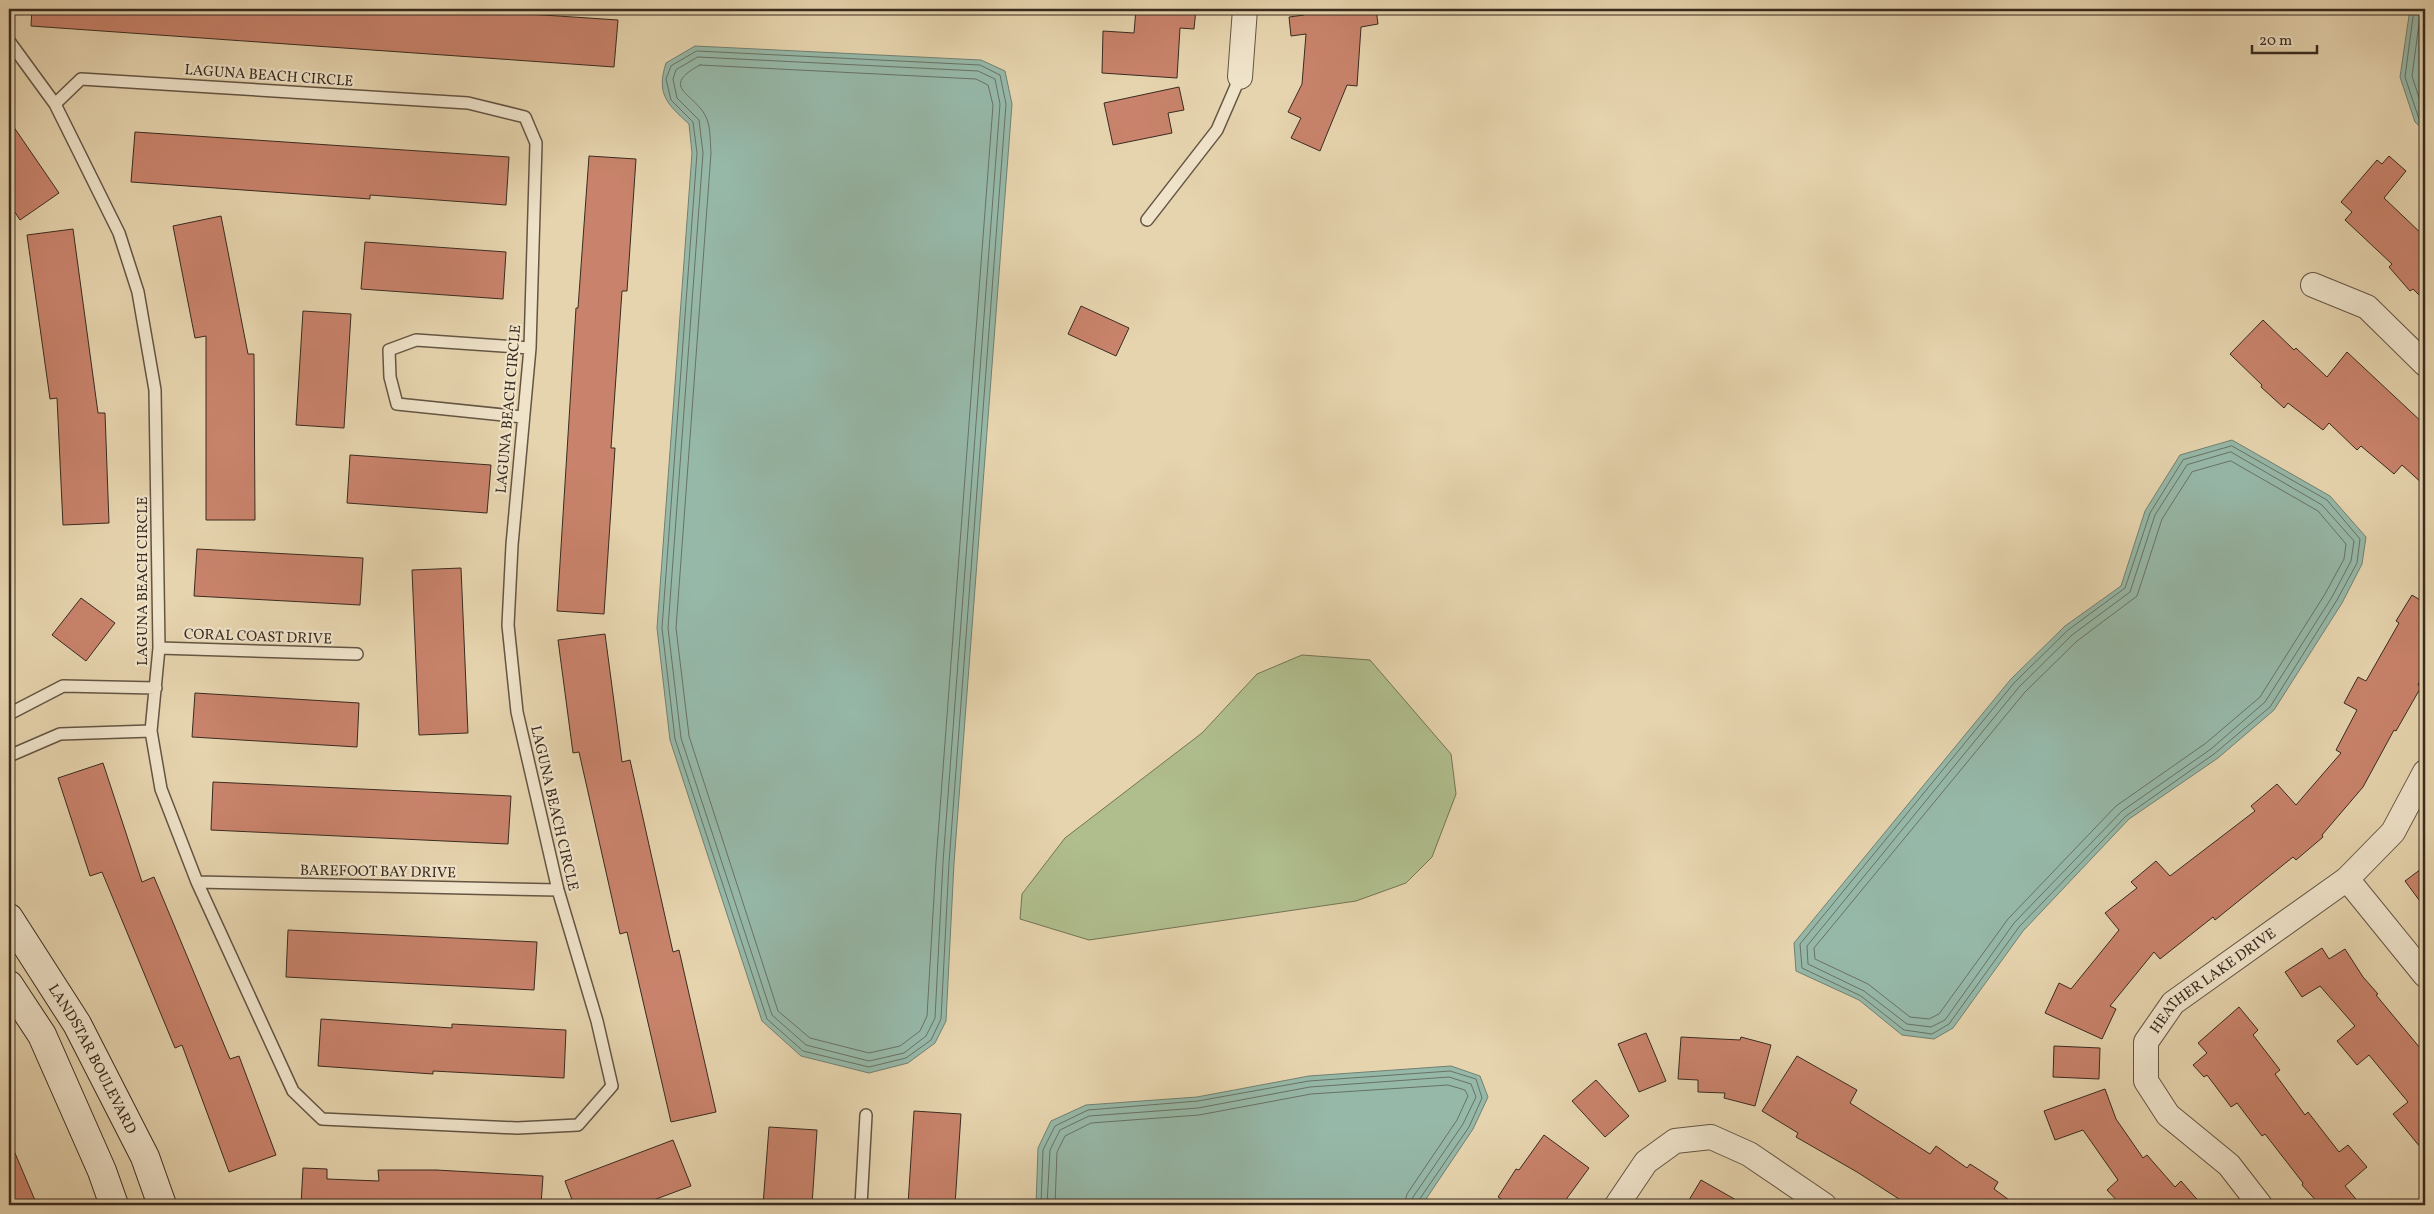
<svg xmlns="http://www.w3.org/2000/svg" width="2434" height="1214" font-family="Vollkorn,serif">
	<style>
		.green { fill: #b0be8e; stroke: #747456 }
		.water { fill: #96b8a8; stroke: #718071 }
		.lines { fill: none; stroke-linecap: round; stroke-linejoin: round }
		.shore { stroke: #687264; stroke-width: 1 }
		.building { fill: #c9836c; stroke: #392b1f }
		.lane-casing { stroke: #645543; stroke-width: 14 }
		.street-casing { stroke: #645543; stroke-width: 26 }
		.secondary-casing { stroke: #392b1f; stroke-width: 30 }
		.lane { stroke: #efe3ca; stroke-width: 11 }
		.street { stroke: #efe3ca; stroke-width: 24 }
		.secondary { stroke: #efe3ca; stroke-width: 28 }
		.labels { text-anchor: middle; stroke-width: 4.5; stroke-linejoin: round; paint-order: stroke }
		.street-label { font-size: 15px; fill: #392b1f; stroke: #efe3ca }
	</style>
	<rect width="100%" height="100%" fill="#e6d4ae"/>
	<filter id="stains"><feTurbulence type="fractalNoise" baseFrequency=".004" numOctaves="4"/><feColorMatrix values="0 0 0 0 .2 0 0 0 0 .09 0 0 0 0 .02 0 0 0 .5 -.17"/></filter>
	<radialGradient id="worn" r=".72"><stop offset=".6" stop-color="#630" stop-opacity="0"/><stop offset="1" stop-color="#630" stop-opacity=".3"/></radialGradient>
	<path class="green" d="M1302,655l68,5 81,94 5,40 -24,63 -26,26 -50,18 -267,39 -69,-21 2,-25 43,-56 137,-105 55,-59z"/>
	<path class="water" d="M2410,9h15v122l-10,-9 -15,-45z
		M695,46l286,14 24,11 7,33 -58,759 -8,158 -11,22 -27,20 -39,10 -68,-17 -39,-35 -92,-281 -13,-112 35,-475 -3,-29c-22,-20 -33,-30 -23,-61z
		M2232,440l98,56 36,41 -4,27 -20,39 -68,107 -56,48 -89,61 -106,112 -70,97 -19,11 -32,-4 -43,-35 -63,-29 -2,-28 217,-264 54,-53 56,-40 24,-75 35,-56z
		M1451,1066l29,10 8,21 -15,32 -51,76h-386l2,-57 13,-27 35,-16 111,-8 112,-21z"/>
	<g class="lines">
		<path class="shore" d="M2414,9l-9,68 14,42 6,6
			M2421,9l-9,67 13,40
			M2425,33l-5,42 5,18
			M697,51l283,14 20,10 6,29 -57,759 -8,156 -10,21 -25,18 -37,9 -66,-16 -36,-32 -92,-280 -13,-111 35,-475 -4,-31 -22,-22 -5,-21 5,-13z
			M698,57l280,14 17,8 5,25 -57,758 -8,156 -9,18 -22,17 -35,8 -63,-16 -34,-30 -91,-277 -13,-110 35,-475 -4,-33 -22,-22 -4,-19 3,-9z
			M700,65l276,14 12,6 5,20 -57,757 -9,154 -7,15 -20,15 -31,7 -59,-15 -32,-27 -89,-275 -13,-108 35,-475c-1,-11 0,-28 -6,-38 -12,-22 -46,-28 -5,-50z
			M2232,446l95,54 33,39 -3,24 -20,37 -67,107 -56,47 -88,62 -107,111 -70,97 -17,10 -28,-4 -43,-34 -59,-28 -2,-24 214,-261 54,-53 57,-42 25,-75 33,-53z
			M2231,452l91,53 32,36 -3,20 -19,36 -67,105 -54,47 -89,62 -108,112 -69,97 -14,7 -24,-3 -43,-33 -56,-27 -1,-18 212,-259 53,-52 58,-43 25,-77 32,-50z
			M2231,461l87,50 28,33 -2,15 -19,35 -65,103 -54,46 -90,63 -108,113 -69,95 -10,5 -19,-2 -42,-33 -53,-25 -1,-11 211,-256 52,-51 60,-45 25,-77 30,-47z
			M1041,1205l2,-55 12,-24 33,-16 110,-9 111,-20 141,-10 26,8 6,19 -13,29 -50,73 -1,5
			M1047,1205l3,-55 10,-20 29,-14 109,-8 112,-21 139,-10 22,7 5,13 -13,27 -50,73 -2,8
			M1055,1205l2,-53 8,-16 26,-13 108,-8 112,-21 137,-9 17,5 3,6 -11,24 -50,74 -3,11"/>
	</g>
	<path class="building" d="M32,9h421l165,11 -4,47 -583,-41z
		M1136,9h60l-2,20 -14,-1 -3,50 -75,-5 1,-42 31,2z
		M1303,9h73l2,15 -17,3 -4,59 -10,-1 -27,66 -29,-13 10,-20 -13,-6 14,-28 4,-50 -15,2 -2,-19 15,-2z
		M1179,87l5,23 -16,3 4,20 -59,12 -9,-42z
		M9,120l50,73 -39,27 -11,-17z
		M135,132l374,25 -3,48 -136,-10v4l-239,-17z
		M589,156l47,3 -9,132h-5l-11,157h4l-11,166 -47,-3 19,-303h2z
		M2389,156l17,15 -22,27 41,39v64l-12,-12 -3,2 -21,-24 3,-3 -47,-44 7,-8 -11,-10 36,-42 5,4z
		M221,216l27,138h6l1,166h-49v-184l-11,2 -22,-112z
		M73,229l25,184h7l4,110 -46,2 -6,-127 -7,1 -23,-164z
		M365,242l141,10 -3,47 -142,-10z
		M1081,306l48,22 -13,28 -48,-22z
		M303,311l48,3 -7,114 -48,-3z
		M2263,320l31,30 2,-2 31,29 20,-25 78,73v61l-23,-21 -8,9 -33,-28 -4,4 -28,-27 -6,7 -35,-27 -4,5 -23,-21 1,-2 -32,-31z
		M350,455l141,10 -4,48 -140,-10z
		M197,549l166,9 -3,47 -166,-9z
		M461,568l7,165 -49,2 -7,-165z
		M2412,595l13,8v67l-7,15 3,2 -25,44 -2,-1 -31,57 -41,48 1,2 -27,23 -3,-3 -78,63 -2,-3 -53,42 -6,-7 -44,54 6,3 -14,30 -57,-26 14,-30 12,6 48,-59 -14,-17 32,-25 -6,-6 25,-21 14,15 85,-65 -4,-5 26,-22 19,21 45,-52 -5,-3 21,-40 -13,-7 14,-26 8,4 33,-58 -3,-2z
		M81,598l34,25 -29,38 -34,-26z
		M605,634l17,128 8,-2 43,192 6,-2 37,162 -45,10 -44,-190 -7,2 -41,-182 -6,1 -15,-113z
		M195,693l164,10 -2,44 -165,-10z
		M103,763l39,119 12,-5 76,182 9,-3 37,99 -47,17 -47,-127 -7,3 -73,-176 -12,4 -32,-98z
		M213,782l298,14 -3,48 -297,-14z
		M2425,866v42l-20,-27z
		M288,930l249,12 -3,48 -248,-13z
		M2322,948l7,11 16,-10 18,28 15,17 -2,1 49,59v99l-32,-39 15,-12 -39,-47 -12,10 -20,-24 18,-15 -35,-40 -18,11 -17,-25z
		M2239,1007l19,23 -5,5 27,35 -5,4 30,41 3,-3 31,40 9,-7 19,22 -22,19 16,19h-41l-18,-20 1,-2 -38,-49 -3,2 -25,-33 -6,4 -24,-32 -3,2 -11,-12 14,-12 -9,-10z
		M321,1019l131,9v-4l114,6 -2,48 -131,-7v3l-115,-8z
		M1646,1033l20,48 -27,11 -21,-48z
		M1681,1037l59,3 1,-3 30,8 -16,61 -31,-8 1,-5 -27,-1v-12l-20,-1z
		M2054,1046l46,2 -1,31 -46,-2z
		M1797,1056l60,34 -7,13 80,51 6,-8 31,22 3,-4 28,18 -4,7 22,16h-121l4,-6 -42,-27 -61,-35 2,-4 -36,-22z
		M1596,1080l33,36 -24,21 -33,-36z
		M2105,1089l11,30 27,39 4,-3 28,32 6,-6 21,24h-81l-14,-15 11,-10 -35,-50 -28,10 -11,-29z
		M914,1111l47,3 -6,91h-47z
		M769,1127l48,3 -5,75h-49z
		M1544,1135l45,33 -27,37h-51l-13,-8 18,-28 3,1z
		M9,1139l28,66h-28z
		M673,1140l18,46 -51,19h-66l-9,-24z
		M303,1168l24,1v10l52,2 -1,-11h58l107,6 -2,29h-240z
		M1701,1180l44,25h-59z"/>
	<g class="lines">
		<g class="lane-casing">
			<path id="lane" d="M9,41l46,63
				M81,79l387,24 57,14 11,26 -6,205 -18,197 -4,80 9,87 41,178 39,131 15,65 -34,39 -61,3 -195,-9 -29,-28 -96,-209 -36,-93 -10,-58 8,-83 -4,-258 -17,-98 -19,-59 -64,-129z
				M1147,220l70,-90 23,-53
				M523,417l-126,-13 -7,-27 -1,-27 27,-10 114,8
				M159,648l198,6
				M9,714l54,-28 93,2
				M9,756l51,-22 91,-3
				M197,882l361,8
				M861,1205l5,-90"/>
		</g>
		<g class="street-casing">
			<g id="street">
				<path d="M1240,77l5,-68"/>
				<path d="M2313,285l54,22 58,57"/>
				<path d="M2347,879l78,96"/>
				<path d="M1617,1205l29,-43 29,-21 36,-4 38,17 75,51"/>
				<path id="s1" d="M2260,1205l-31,-40 -61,-50 -22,-34v-39l27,-39 174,-124 46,-47 32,-60"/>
			</g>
		</g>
		<g class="secondary-casing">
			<g id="secondary">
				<path id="s2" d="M9,918l68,106 68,133 17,48"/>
				<path d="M9,985l33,50 60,136 12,34"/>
			</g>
		</g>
		<use href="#lane" class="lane"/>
		<use href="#street" class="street"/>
		<use href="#secondary" class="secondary"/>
	</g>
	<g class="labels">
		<g class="street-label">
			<text transform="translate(269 75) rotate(4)" y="5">LAGUNA BEACH CIRCLE</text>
			<text transform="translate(508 409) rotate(-85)" y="5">LAGUNA BEACH CIRCLE</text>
			<text transform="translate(142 581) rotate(-90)" y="5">LAGUNA BEACH CIRCLE</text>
			<text transform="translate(258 636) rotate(2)" y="5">CORAL COAST DRIVE</text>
			<text transform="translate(555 808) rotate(77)" y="5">LAGUNA BEACH CIRCLE</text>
			<text transform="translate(378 871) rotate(1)" y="5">BAREFOOT BAY DRIVE</text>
			<text dy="5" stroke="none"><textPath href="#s1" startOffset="301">HEATHER LAKE DRIVE</textPath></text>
			<text dy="5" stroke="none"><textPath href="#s2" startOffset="164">LANDSTAR BOULEVARD</textPath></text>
		</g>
	</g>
	<rect width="2434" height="1214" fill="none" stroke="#e6d4ae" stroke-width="30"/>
	<rect x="10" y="10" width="2414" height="1194" fill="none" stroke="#392b1f" stroke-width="2.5"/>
	<rect x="15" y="15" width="2404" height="1184" fill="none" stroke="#392b1f"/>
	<path d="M2252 45v8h65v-8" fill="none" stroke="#392b1f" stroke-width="2.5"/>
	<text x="2259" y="45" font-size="15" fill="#392b1f" stroke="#efe3ca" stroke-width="4" paint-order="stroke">20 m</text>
	<rect width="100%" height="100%" filter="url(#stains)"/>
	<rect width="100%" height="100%" fill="url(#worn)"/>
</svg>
